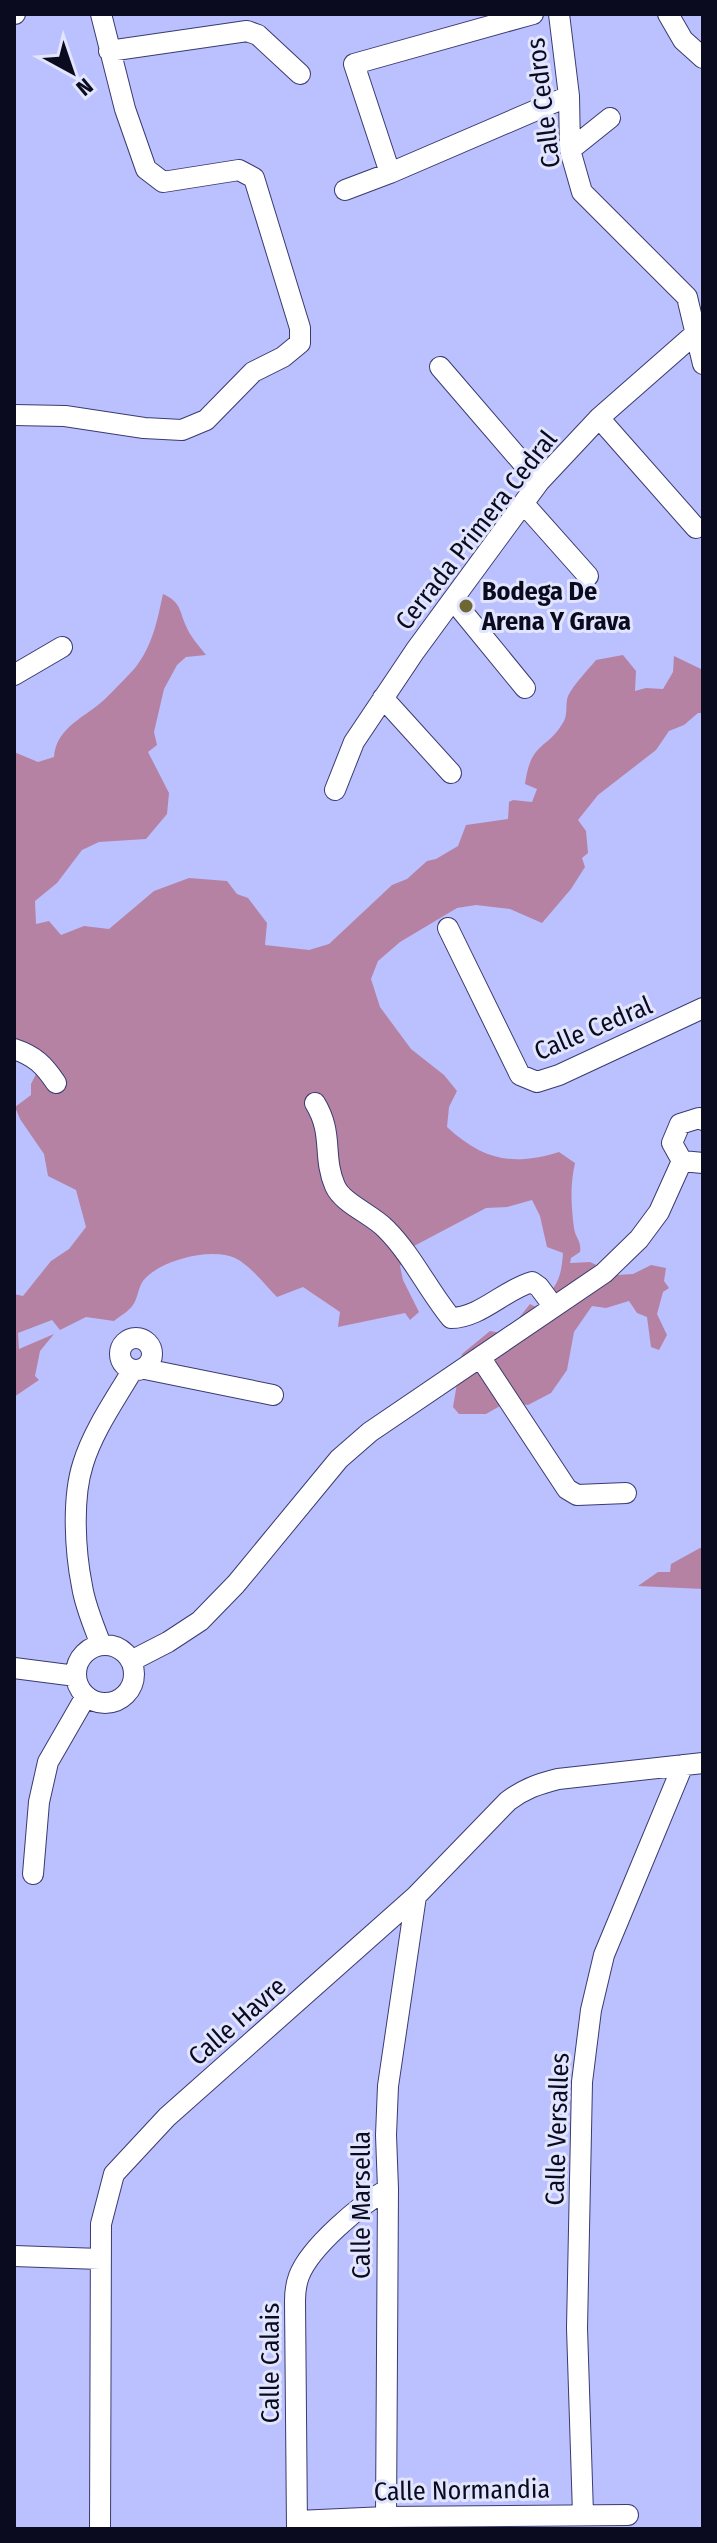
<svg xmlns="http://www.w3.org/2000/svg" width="717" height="2543" font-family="'Fira Sans Condensed',sans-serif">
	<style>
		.green { fill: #b682a3 }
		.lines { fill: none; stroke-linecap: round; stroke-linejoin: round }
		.minor-casing { stroke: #3a3b6f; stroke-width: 22 }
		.minor { stroke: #fff; stroke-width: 20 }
		.poi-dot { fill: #6e6633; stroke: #e2e5fe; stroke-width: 3 }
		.labels { text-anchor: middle; stroke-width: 6; stroke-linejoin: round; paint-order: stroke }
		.street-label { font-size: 26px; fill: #0b0b20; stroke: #e2e5fe }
		.poi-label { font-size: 26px; font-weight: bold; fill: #0b0b20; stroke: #e2e5fe; text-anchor: start }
	</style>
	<rect width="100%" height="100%" fill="#bbc0fe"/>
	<path class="green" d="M163,594c18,8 16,16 23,32 4,10 13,20 20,29l-20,2 -9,8 -13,24 -10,43 3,13 -9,7 21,41 -2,21 -21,25 -47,3 -17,8 -25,33 -22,18 1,23 13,-3 12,14 23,-9 25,3 45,-38 35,-13 38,3 10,13 11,4 19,25 -2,22 44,5 20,-6 63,-59 15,-6 20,-18 9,-2 22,-13 8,-21 42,-6 1,-17 4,-2 19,2 5,-13 -12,-5c6,-44 22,-33 39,-63 4,-8 1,-17 4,-25 6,-12 19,-25 28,-36l27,-5 13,16 -1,20 11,-3 17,1 10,-17 1,-16 29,14v43h-5l-14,12 -15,6 -13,19 -58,45 -20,25 8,11 2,22 -6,5 3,9 -14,22 -29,34 -32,-14 -34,-4 -19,3 -57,34 -22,19 -7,18 9,28 31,42 33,26 13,16 -8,16 -2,20c37,34 66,39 112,25l16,11c-5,22 -4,42 -1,65 1,9 8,14 6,24l-9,6 -1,5 20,-1 27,13 16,-1 18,-9 15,3 -2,13 5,7 -6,4 -6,22 10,21 -8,15 -8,-3 -4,-30 -10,-4 -8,-12 -23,7 -14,-2 -18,26 -7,38 -16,23 -23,12 -21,-3 -21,12h-27l-6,-7 9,-53 28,-23 16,3 24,-30 6,3c20,-20 25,-25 27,-54l-16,-6 -7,-31 -8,-16 -25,7 -21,1 -72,38 -14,20 3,14 16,32 -9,8 -5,-7 -67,14 2,-15 -37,-25 -26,10c-12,-12 -27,-32 -42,-39 -23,-11 -76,2 -92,23 -5,7 -5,17 -10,24 -4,6 -13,11 -19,16l-28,-4 -26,13 -8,-10 -34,13 1,16 35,-15 -14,17 -5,25 4,4 -25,17v-103l9,2 28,-35 18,-12 17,-22 -10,-37 -28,-14 -4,-22 -24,-35 -5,-12 16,-12v-11l6,-12 -23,-13v-307l24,10 16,-5c2,-30 32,-40 51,-58 8,-8 23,-23 30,-31 18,-23 22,-47 28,-74z
		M700,1548h3v41l-65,-3 20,-14h12l1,-8z"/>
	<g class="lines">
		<g class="minor-casing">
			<path id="minor" d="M14,14h1
				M559,14l10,82 1,54 12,42 105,105 16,67
				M668,14l15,26 20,18
				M109,51l138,-20 11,4 42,39
				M570,150l40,-32
				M390,173l-36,-109 179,-50
				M345,190l45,-17 179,-77
				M440,367l99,115
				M14,415l51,1 79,12 38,2 24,-10 47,-48 30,-15 17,-14v-15l-46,-150 -15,-8 -76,12 -17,-13 -21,-60 -24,-95
				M599,418l97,110
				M524,504l64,72
				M453,600l72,88
				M14,675l48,-28
				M383,698l68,75
				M335,790l19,-48 61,-91 124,-169 60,-64 98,-86
				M448,928l72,147 17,7 22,-7 144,-67
				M14,1049c21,7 30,16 42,34
				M315,1103c19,31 7,53 20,83 8,18 37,28 51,43 26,26 42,61 65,89 29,0 53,-28 81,-36l7,5 15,20
				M703,1120l-4,-2 -19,6 -8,19 10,18 21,2
				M120 1354a16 16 0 1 1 32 0a16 16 0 1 1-32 0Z
				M480,1357l87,132 10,6 49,-2
				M145,1369l128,26
				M101,1645c-7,-19 -16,-39 -19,-59 -7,-35 -10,-88 1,-122 10,-33 32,-64 49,-93
				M76 1674a29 29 0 1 1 58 0a29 29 0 1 1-58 0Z
				M131,1661l37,-19 32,-21 36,-37 103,-125 31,-27 234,-159 35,-34 20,-27 23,-51
				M14,1668l62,8
				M33,1874l6,-72 9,-40 38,-66
				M14,2256l86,3
				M583,2514l-6,-186 5,-246 9,-72 13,-55 79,-190
				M386,2517l2,-328 -2,-54 2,-49 28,-190
				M297,2521l89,-4 242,-2
				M100,2529l1,-305 13,-50 53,-57 249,-221 92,-95c16,-12 30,-17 50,-22l145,-16
				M297,2529l-2,-228c0,-8 1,-17 4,-25 11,-29 62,-72 89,-87"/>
		</g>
		<use href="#minor" class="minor"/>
	</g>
	<circle class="poi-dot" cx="466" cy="606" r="8"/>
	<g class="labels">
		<g class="street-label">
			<text transform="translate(543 103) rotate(-97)" y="9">Calle Cedros</text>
			<text transform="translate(476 530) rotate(-52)" y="9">Cerrada Primera Cedral</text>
			<text transform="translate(593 1028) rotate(-23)" y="9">Calle Cedral</text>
			<text transform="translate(237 2021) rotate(-41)" y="9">Calle Havre</text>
			<text transform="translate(557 2129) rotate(-88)" y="9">Calle Versalles</text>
			<text transform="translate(361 2205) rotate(-90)" y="9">Calle Marsella</text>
			<text transform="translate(270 2363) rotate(-90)" y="9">Calle Calais</text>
			<text transform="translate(462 2490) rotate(-1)" y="9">Calle Normandia</text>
		</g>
		<g class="poi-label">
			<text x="482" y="600">Bodega De<tspan x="482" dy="30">Arena Y Grava</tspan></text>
		</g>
	</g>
	<rect width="717" height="2543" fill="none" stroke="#0b0b20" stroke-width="32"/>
	<g transform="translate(72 72) rotate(140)" stroke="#e2e5fe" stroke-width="6" paint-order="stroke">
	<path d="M0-6L14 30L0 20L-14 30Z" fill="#0b0b20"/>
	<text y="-12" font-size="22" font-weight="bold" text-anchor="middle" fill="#0b0b20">N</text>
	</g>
</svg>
